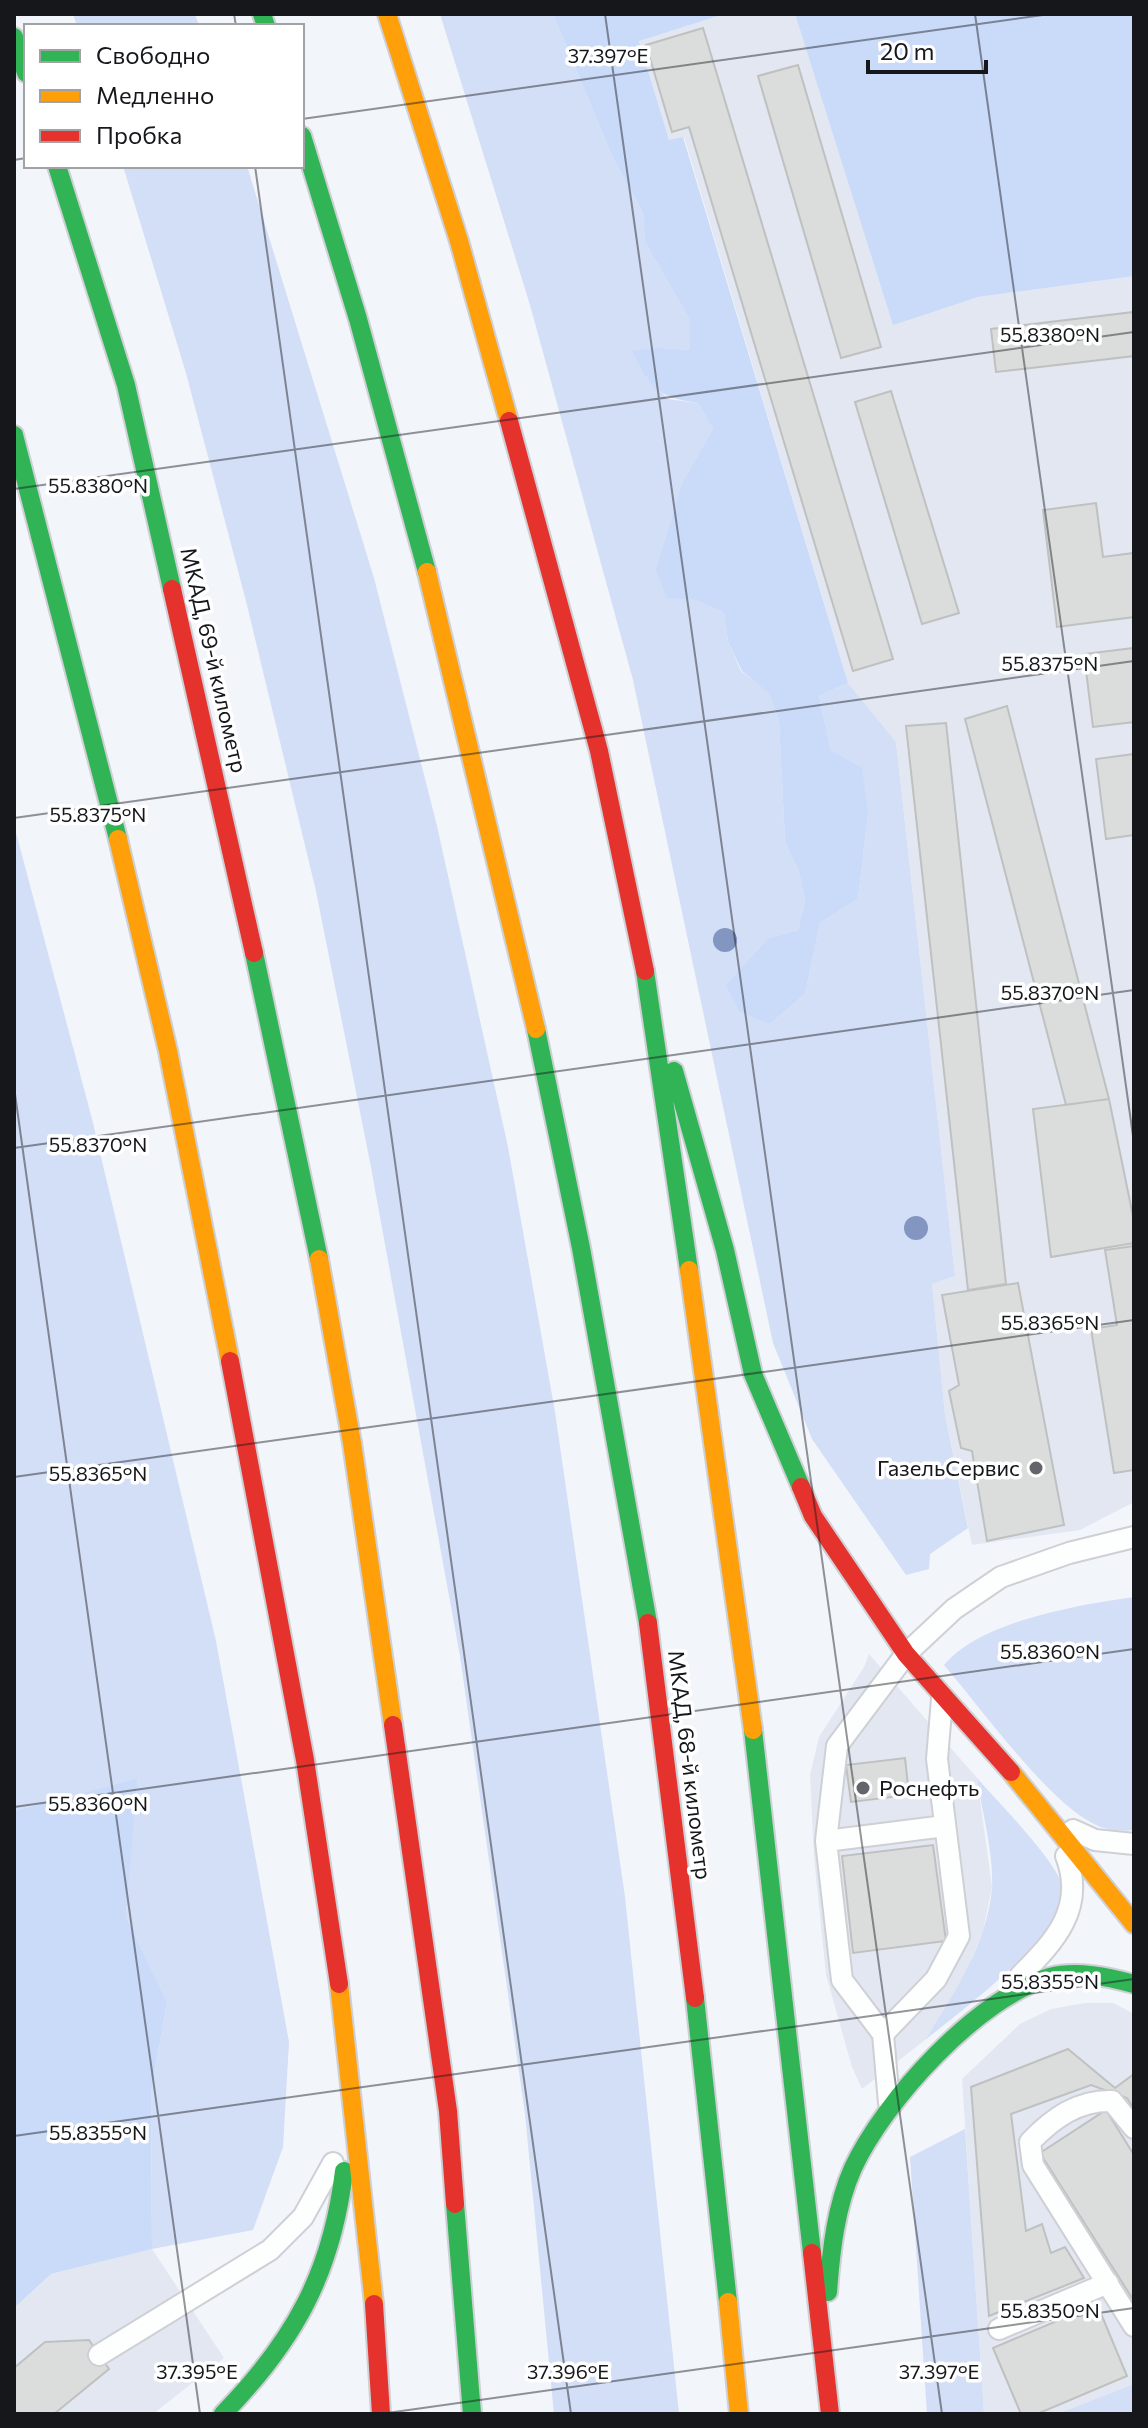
<svg xmlns="http://www.w3.org/2000/svg" width="1148" height="2428" font-family="Commissioner,sans-serif">
	<style>
		.built { fill: #e2e7f2 }
		.green { fill: #d3def7 }
		.forest { fill: #cadaf9 }
		.building { fill: #dbdddd; stroke: #bfc0c0; stroke-width: 2 }
		.lines { fill: none; stroke-linecap: round; stroke-linejoin: round }
		.lane-casing { stroke: #ced0d5; stroke-width: 24 }
		.fast-casing { stroke: #ced0d5; stroke-width: 22 }
		.slow-casing { stroke: #ced0d5; stroke-width: 22 }
		.jam-casing { stroke: #ced0d5; stroke-width: 22 }
		.lane { stroke: #fdfefe; stroke-width: 20 }
		.fast { stroke: #30b455; stroke-width: 18 }
		.slow { stroke: #ff9f0a; stroke-width: 18 }
		.jam { stroke: #e5322d; stroke-width: 18 }
		.tree { fill: #8395c1 }
		.ticks { fill: none; stroke: #15171b; stroke-width: 2; stroke-opacity: 0.45 }
		.poi-dot { fill: #626569; stroke: #fff; stroke-width: 3 }
		.labels { text-anchor: middle; stroke-width: 7; stroke-linejoin: round; paint-order: stroke }
		.street-label { font-size: 22px; fill: #15171b; stroke: #fff }
		.poi-label { font-size: 22px; fill: #15171b; stroke: #fff; text-anchor: end }
		.ticks-label { font-size: 20px; text-anchor: middle; fill: #15171b; stroke: #fff; stroke-width: 7; stroke-linejoin: round; paint-order: stroke }
	</style>
	<rect width="100%" height="100%" fill="#f2f5fa"/>
	<path class="built" d="M724,14h71l98,310 85,-27 156,-21v1226l-54,28 -108,15 -27,-130 -13,-131 23,-8 -59,-534 -48,-59 -164,-546 -15,4 -30,-101z
		M869,1654l108,124 15,109 -9,44 -18,44 -40,65 -63,49 -10,-22 -26,-92 -12,-118 -4,-82 9,-38 45,-70z
		M1085,2003h28l21,11v370l-77,30h-73l-22,-335 58,-55 31,-15z
		M152,2249l72,109 -71,56h-139v-106l37,-34z"/>
	<path class="green" d="M73,14h122l4,12h-122z
		M440,14h113l59,142 31,57 2,29 45,78v30l-29,-2 -15,29 22,22 30,4 15,26 -30,52 -16,116 29,3 28,13 4,29 13,29 28,21 10,29 6,121 14,30 6,29 -7,29 -29,8 1,86 35,-30 15,-71 38,-24 10,-85 -37,-63 -12,-55 29,-13 48,59 59,534 -23,8 13,131 23,113 -38,26 -1,15 -23,6 -94,-136 -39,-96 -140,-663 -103,-375z
		M123,166h124l127,412 63,248 71,321 47,265 70,485 54,517h-125l-29,-300 -65,-458 -90,-494 -54,-271 -70,-290 -60,-228z
		M14,825l78,294 124,522 73,401 -6,105 -30,83 -101,19 -1,-155 16,-92 -41,-86 10,-136 -122,31z
		M1134,1597v233c-13,2 -30,0 -42,-7 -48,-26 -110,-114 -148,-158 37,-44 134,-60 190,-68z
		M977,1778c18,21 84,87 86,111 4,44 -106,125 -138,151 29,-47 62,-95 67,-152 2,-34 -10,-76 -15,-110z
		M965,2129l19,285h-57l-17,-257z
		M1134,2384v30h-77z"/>
	<path class="forest" d="M553,14h171l-85,27 30,99 14,-3 165,546 -29,13 12,55 31,17 6,46 -10,85 -38,24 -15,71 -35,30 -31,-13 -13,-26 43,-47 29,-8 7,-29 -6,-29 -14,-30 -6,-121 -10,-28 -27,-22 -14,-29 -4,-29 -28,-13 -29,-2 -11,-28 27,-89 30,-52 -15,-26c-42,-6 -47,-15 -66,-52l29,-3 29,2v-30l-45,-78 -2,-29 -31,-57z
		M795,14h339v262l-156,21 -85,28z
		M137,1779l-11,137 41,86 -16,92 1,155 -101,25 -37,34v-497z"/>
	<path class="building" d="M703,28l190,631 -40,12 -164,-544 -17,5 -26,-87z
		M798,65l83,282 -40,11 -83,-282z
		M1134,312v44l-138,16 -5,-43z
		M891,391l68,222 -37,11 -67,-222z
		M1096,503l7,54 31,-4v64l-77,10 -14,-117z
		M1134,648v74l-41,5 -9,-73z
		M1007,706l102,393 -43,6 -101,-386z
		M946,723l60,561 -38,6 -62,-564z
		M1134,754v81l-28,4 -10,-80z
		M1109,1099l25,122v22l-83,14 -18,-148z
		M1134,1246v224l-20,3 -23,-144 26,-4 -12,-75z
		M1018,1283l46,242 -77,16 -15,-90 -11,-3 -12,-57 10,-6 -17,-90z
		M905,1758l4,37 -58,7 -5,-37z
		M933,1845l13,96 -93,12 -11,-97z
		M1068,2049l47,39 19,-14v35l-7,-11 -36,-13 -80,29 15,117 16,-7 9,29 14,-6 19,31 -95,38 -18,-229z
		M1106,2110l28,45v146l-94,-148z
		M1097,2304l30,72 -90,38h-16l-28,-66z
		M89,2340l20,29 -55,45h-40v-46l31,-26z"/>
	<g class="lines">
		<g class="lane-casing">
			<path id="lane" d="M1073,1830l22,10 39,4
				M826,1841l119,-15
				M1020,1976c35,-35 66,-68 46,-120
				M883,2034l53,-55 23,-43 -22,-177 5,-60
				M889,2103l-6,-69 -41,-54 -16,-139 11,-95 69,-92 48,-45 47,-32 68,-24 65,-16
				M1134,2128l-22,-27c-34,-1 -59,17 -82,41l3,23 101,161
				M999,2329l109,-46
				M99,2355l171,-105 33,-33 30,-54"/>
		</g>
		<g class="fast-casing">
			<path id="fast" d="M262,14l4,12
				M14,37l12,36
				M302,136l56,183 69,253
				M57,166l69,219 46,204
				M14,435l104,404
				M254,953l65,306
				M645,971l44,299
				M536,1029l45,219 67,375
				M674,1071l51,179 28,124 48,113
				M753,1730l59,523
				M695,1998l33,304
				M455,2204l17,210
				M828,2292c3,-42 8,-86 25,-124 31,-67 125,-171 197,-191 27,-7 58,0 84,7
				M223,2414c71,-73 109,-141 121,-243"/>
		</g>
		<g class="slow-casing">
			<path id="slow" d="M387,14l72,227 50,180
				M427,572l109,457
				M118,839l50,212 62,310
				M319,1259l33,184 41,282
				M689,1270l64,460
				M1011,1772l123,152
				M339,1984l35,320
				M728,2302l11,112"/>
		</g>
		<g class="jam-casing">
			<path id="jam" d="M509,421l90,330 46,220
				M172,589l82,364
				M230,1361l75,399 34,224
				M801,1487l12,29 93,138 105,118
				M648,1623l47,375
				M393,1725l55,386 7,93
				M812,2253l18,161
				M374,2304l7,110"/>
		</g>
		<use href="#lane" class="lane"/>
		<use href="#fast" class="fast"/>
		<use href="#slow" class="slow"/>
		<use href="#jam" class="jam"/>
	</g>
	<g class="tree">
		<circle cx="725" cy="940" r="12"/>
		<circle cx="916" cy="1228" r="12"/>
	</g>
	<path class="ticks" d="M234,14l2,12M605,14l337,2400M975,14l159,1129M302,119l748,-105M14,160l12,-2M255,166l316,2248M14,489l1120,-157M14,818l1120,-157M14,1087l186,1327M14,1148l1120,-158M14,1477l1120,-157M14,1807l1120,-158M14,2136l1120,-157M380,2414l754,-106"/>
	<g class="poi-dot">
		<circle cx="1036" cy="1468" r="8"/>
		<circle cx="863" cy="1788" r="8"/>
	</g>
	<g class="labels">
		<g class="street-label">
			<text transform="translate(214 660) rotate(77)" y="8">МКАД, 69-й километр</text>
			<text transform="translate(690 1765) rotate(83)" y="8">МКАД, 68-й километр</text>
		</g>
		<g class="poi-label">
			<text x="1020" y="1476">ГазельСервис</text>
			<text x="879" y="1796" text-anchor="start">Роснефть</text>
		</g>
	</g>
	<g class="ticks-label">
		<text x="608" y="63">37.397°E</text>
		<text x="1050" y="342">55.8380°N</text>
		<text x="98" y="493">55.8380°N</text>
		<text x="1050" y="671">55.8375°N</text>
		<text x="98" y="822">55.8375°N</text>
		<text x="1050" y="1000">55.8370°N</text>
		<text x="98" y="1152">55.8370°N</text>
		<text x="1050" y="1330">55.8365°N</text>
		<text x="98" y="1481">55.8365°N</text>
		<text x="1050" y="1659">55.8360°N</text>
		<text x="98" y="1811">55.8360°N</text>
		<text x="1050" y="1989">55.8355°N</text>
		<text x="98" y="2140">55.8355°N</text>
		<text x="1050" y="2318">55.8350°N</text>
		<text x="197" y="2379">37.395°E</text>
		<text x="568" y="2379">37.396°E</text>
		<text x="939" y="2379">37.397°E</text>
	</g>
	<rect width="1148" height="2428" fill="none" stroke="#15171b" stroke-width="32"/>
	<rect x="24" y="24" width="280" height="144" fill="#ffffff" stroke="#a1a2a4" stroke-width="2"/>
	<rect x="40" y="50" width="40" height="12" fill="#30b455" stroke="#a1a2a4" stroke-width="2"/>
	<text x="96" y="64" font-size="24" fill="#15171b">Свободно</text>
	<rect x="40" y="90" width="40" height="12" fill="#ff9f0a" stroke="#a1a2a4" stroke-width="2"/>
	<text x="96" y="104" font-size="24" fill="#15171b">Медленно</text>
	<rect x="40" y="130" width="40" height="12" fill="#e5322d" stroke="#a1a2a4" stroke-width="2"/>
	<text x="96" y="144" font-size="24" fill="#15171b">Пробка</text>
	<path d="M868 60v12h118v-12" fill="none" stroke="#15171b" stroke-width="4"/>
	<text x="880" y="60" font-size="24" fill="#15171b" stroke="#ffffff" stroke-width="6" paint-order="stroke">20 m</text>
</svg>
